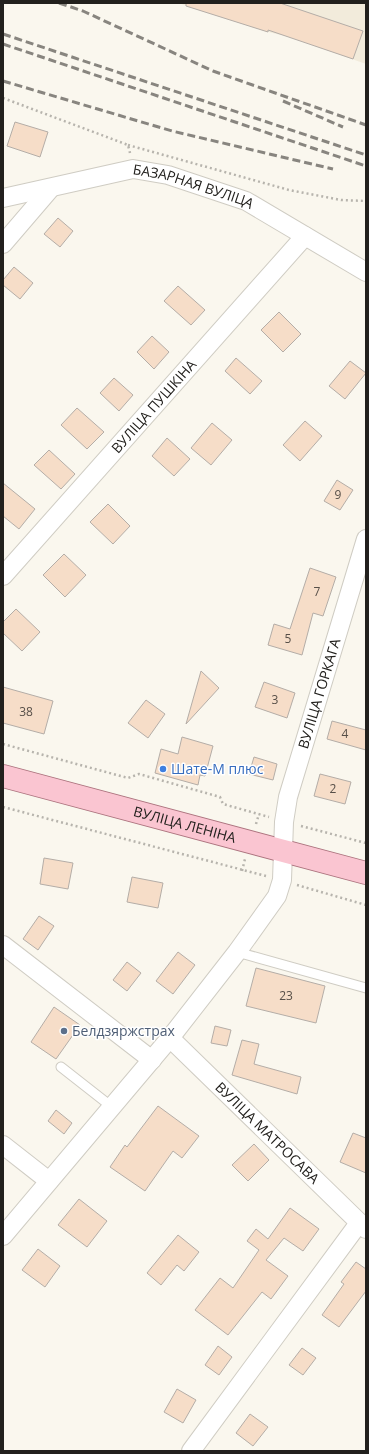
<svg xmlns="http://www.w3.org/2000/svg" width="369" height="1454" font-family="'Open Sans',sans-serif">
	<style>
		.built { fill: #f2ebdb }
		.building { fill: #f6ddc8; stroke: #b4ada7 }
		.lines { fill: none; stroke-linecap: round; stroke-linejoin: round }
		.lane-casing { stroke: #cfccc3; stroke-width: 11 }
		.street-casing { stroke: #cfccc3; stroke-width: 20 }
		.primary-casing { stroke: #ac737e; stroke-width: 24 }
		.path { stroke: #b7b4ad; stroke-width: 2.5; stroke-dasharray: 2 3; stroke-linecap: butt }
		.lane { stroke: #fff; stroke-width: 9 }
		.street { stroke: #fff; stroke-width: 18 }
		.primary { stroke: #fac5d1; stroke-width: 22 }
		.rail { stroke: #88857f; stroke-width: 3; stroke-dasharray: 8 4; stroke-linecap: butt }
		.shop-dot { fill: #3f7fe0; stroke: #fff; stroke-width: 1.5 }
		.service-dot { fill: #5c6f8a; stroke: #fff; stroke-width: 1.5 }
		.labels { text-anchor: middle; stroke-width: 3; stroke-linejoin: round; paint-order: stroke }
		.number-label { font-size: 12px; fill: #574f48 }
		.street-label { font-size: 14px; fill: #22201d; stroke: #fff }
		.shop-label { font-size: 14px; fill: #366cbe; stroke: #fff; text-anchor: start }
		.service-label { font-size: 14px; fill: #4e5e75; stroke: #fff; text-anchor: start }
	</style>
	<rect width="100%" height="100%" fill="#faf7ee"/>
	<path class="built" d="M178,3h188v61l-76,-27 -22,-5z"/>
	<path class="building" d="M186,3h94l83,28 -10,28 -85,-29v2l-82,-26z
		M15,122l33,10 -8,25 -33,-11z
		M58,218l15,13 -13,16 -16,-13z
		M14,267l19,16 -13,16 -17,-14v-5z
		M178,286l27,24 -14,15 -27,-24z
		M279,312l22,22 -18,18 -22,-22z
		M152,336l17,16 -15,17 -17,-17z
		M236,358l26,23 -12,13 -25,-23z
		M350,361l16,12 -21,26 -16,-13z
		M114,378l19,17 -14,16 -19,-18z
		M77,408l27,24 -17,17 -26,-24z
		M305,421l17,15 -22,25 -17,-16z
		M212,423l20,17 -21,25 -20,-17z
		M167,438l23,21 -16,17 -22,-20z
		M49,450l26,24 -14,15 -27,-24z
		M337,480l16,10 -13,20 -16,-9z
		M3,483l32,26 -16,20 -16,-13z
		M108,504l22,22 -17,18 -23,-22z
		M64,554l22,21 -21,22 -22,-22z
		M310,568l26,9 -13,39 -10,-3 -11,42 -34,-10 6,-21 16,5z
		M16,609l24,23 -18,19 -19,-18v-11z
		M201,671l18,17 -33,36z
		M264,682l31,11 -8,25 -32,-11z
		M3,687l50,14 -9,33 -41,-11z
		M146,700l19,14 -17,24 -20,-15z
		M332,721l34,9v20l-39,-11z
		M182,737l31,9 -8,30 -5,-1 -2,10 -43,-12 6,-24 17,5z
		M254,757l23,7 -4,16 -24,-6z
		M320,774l31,8 -6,22 -31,-8z
		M44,858l29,5 -5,26 -28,-5z
		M132,877l31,6 -5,25 -31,-6z
		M39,916l15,10 -16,24 -15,-11z
		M178,952l17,13 -22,29 -17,-13z
		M127,962l14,11 -14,18 -14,-11z
		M256,968l69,18 -9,37 -70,-17z
		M54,1007l26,18 -24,34 -25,-17z
		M215,1026l16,4 -4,16 -16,-3z
		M242,1040l17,4 -5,20 47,13 -4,17 -65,-19z
		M158,1106l41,30 -17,22 -9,-7 -28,40 -35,-24 15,-22 2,2z
		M56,1110l16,13 -8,11 -16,-13z
		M353,1133l13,5v35l-26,-11z
		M254,1144l15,16 -21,21 -16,-16z
		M79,1199l28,22 -20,26 -29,-22z
		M290,1208l29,21 -16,22 -19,-13 -18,22 22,16 -17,23 -9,-7 -34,43 -33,-25 25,-32 13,10 26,-38 -12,-9 9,-12 12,10z
		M178,1235l21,17 -15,19 -7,-6 -16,20 -14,-12z
		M38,1249l22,17 -15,21 -23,-17z
		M356,1262l10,7v22l-27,36 -17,-12 22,-31 -3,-2z
		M218,1346l14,11 -13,18 -14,-10z
		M302,1348l14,10 -13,17 -14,-10z
		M177,1389l19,11 -13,23 -19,-11z
		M250,1414l18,13 -15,19 -17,-13z"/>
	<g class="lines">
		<g class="lane-casing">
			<path id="lane" d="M237,952l129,36
				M61,1067l51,40"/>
		</g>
		<g class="street-casing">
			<g id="street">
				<path id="s1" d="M3,198l130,-29 35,6 78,26 120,71"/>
				<path d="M3,244l48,-56"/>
				<path id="s2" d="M3,576l302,-340"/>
				<path d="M3,945l149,115"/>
				<path id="s3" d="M170,1038l196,191"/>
				<path d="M3,1145l46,36"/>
				<path id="s4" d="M3,1236l167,-198 67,-86 40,-56 5,-16 2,-58 4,-25 78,-258"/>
				<path d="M191,1451l168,-228"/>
			</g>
		</g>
		<g class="primary-casing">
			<g id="primary">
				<path id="s5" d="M3,776l363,97"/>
			</g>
		</g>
		<path class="path" d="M3,98l125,47 2,8
			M128,145l161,45 52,10 25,1
			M3,744l125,34 11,-4 81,23 3,7 46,13
			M3,807l263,69
			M256,824l3,-10
			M301,826l65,17
			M242,871l3,-12
			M297,885l69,20"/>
		<use href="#lane" class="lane"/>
		<use href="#street" class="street"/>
		<use href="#primary" class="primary"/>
		<path class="rail" d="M59,3l24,8 130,60 153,54
			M3,34l363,121
			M3,44l363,122
			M3,81l169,50 161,38
			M283,101l60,26"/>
	</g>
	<circle class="shop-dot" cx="163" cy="769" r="4"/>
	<circle class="service-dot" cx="64" cy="1031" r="4"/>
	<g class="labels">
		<g class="number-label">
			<text x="338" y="499">9</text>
			<text x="317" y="596">7</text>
			<text x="288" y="643">5</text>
			<text x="275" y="704">3</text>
			<text x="26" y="716">38</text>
			<text x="345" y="738">4</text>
			<text x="333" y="793">2</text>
			<text x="286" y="1000">23</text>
		</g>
		<g class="street-label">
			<text dy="5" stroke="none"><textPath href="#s1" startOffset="196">БАЗАРНАЯ ВУЛІЦА</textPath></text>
			<text dy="5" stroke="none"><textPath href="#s2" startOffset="227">ВУЛІЦА ПУШКІНА</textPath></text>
			<text dy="5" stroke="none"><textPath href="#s4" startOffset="645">ВУЛІЦА ГОРКАГА</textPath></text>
			<text dy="5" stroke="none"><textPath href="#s5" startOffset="188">ВУЛІЦА ЛЕНІНА</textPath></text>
			<text dy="5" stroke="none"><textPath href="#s3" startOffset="136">ВУЛІЦА МАТРОСАВА</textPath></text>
		</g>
		<g class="shop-label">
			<text x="171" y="774">Шате-М плюс</text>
		</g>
		<g class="service-label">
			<text x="72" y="1036">Белдзяржстрах</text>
		</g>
	</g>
	<rect width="369" height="1454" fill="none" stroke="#22201d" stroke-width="8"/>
</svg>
